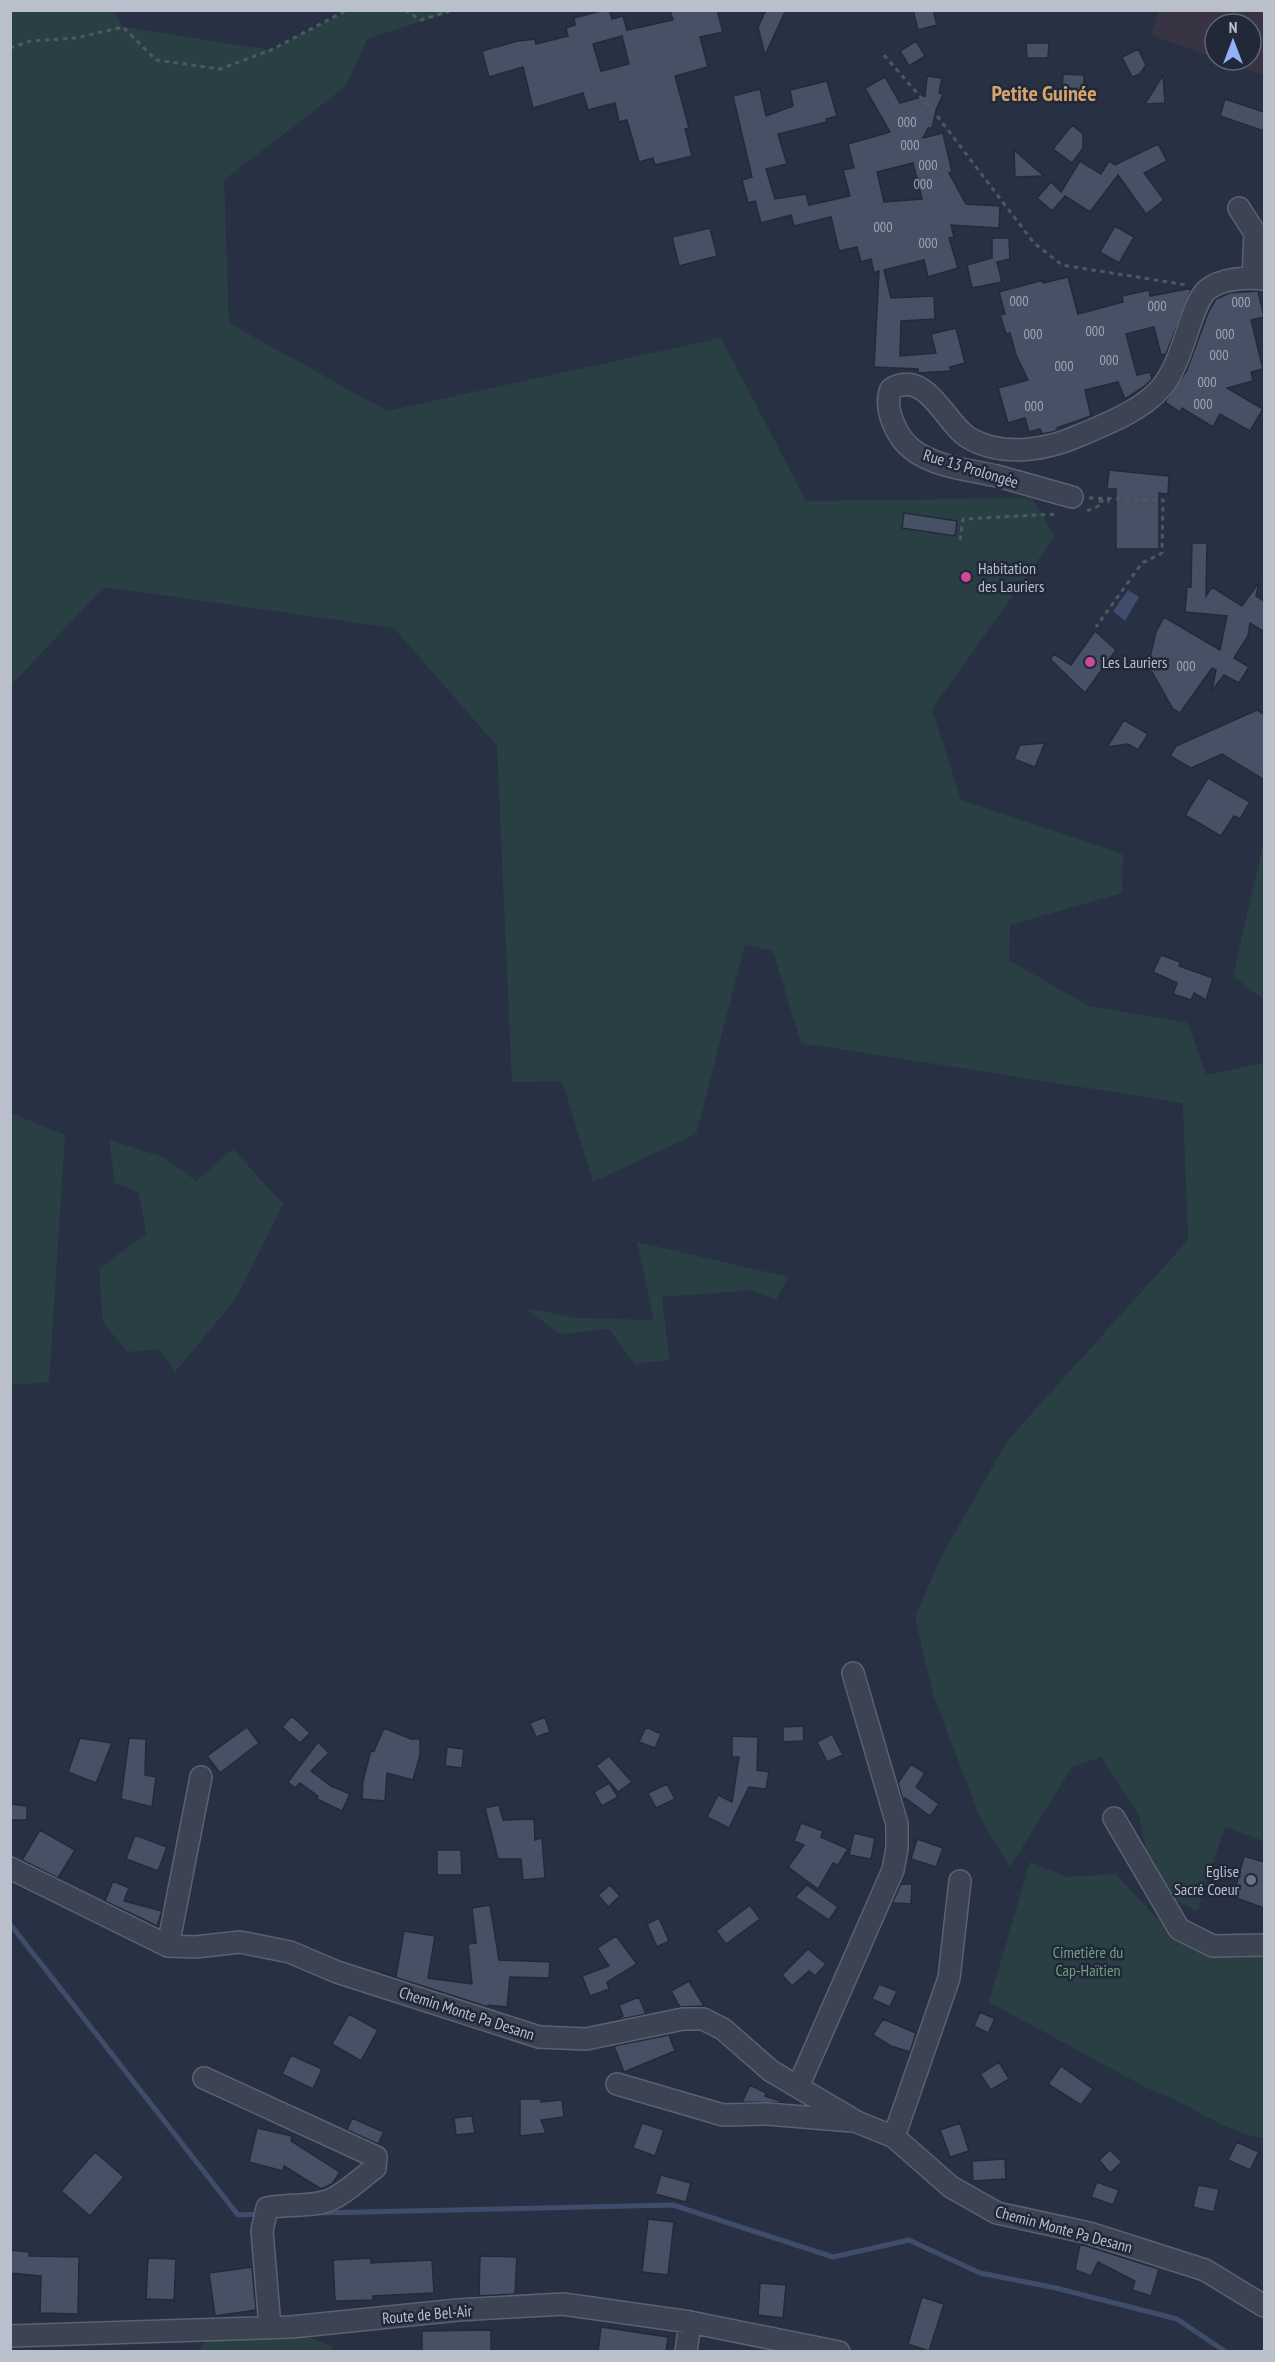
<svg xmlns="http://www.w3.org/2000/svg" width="1275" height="2362" font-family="'PT Sans Narrow',sans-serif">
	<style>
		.medical { fill: #383444 }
		.green { fill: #2a3f44 }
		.water { fill: #3e4d6c }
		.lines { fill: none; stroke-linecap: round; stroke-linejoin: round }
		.stream { stroke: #3e4d6c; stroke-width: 5 }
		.building { fill: #475165; stroke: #232a3a; stroke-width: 1.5; fill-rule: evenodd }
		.minor-casing { stroke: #5b6170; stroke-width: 24 }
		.path { stroke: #485c60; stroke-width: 3; stroke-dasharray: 4.5 4.5; stroke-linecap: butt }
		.minor { stroke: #3c4353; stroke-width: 21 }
		.hotel-dot { fill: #d1479c; stroke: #212838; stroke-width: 2 }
		.worship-dot { fill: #6b7280; stroke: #212838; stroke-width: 2 }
		.labels { text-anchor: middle; stroke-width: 5; stroke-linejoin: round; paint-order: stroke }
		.number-label { font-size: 14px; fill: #9da4b2 }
		.street-label { font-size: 16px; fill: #babfcc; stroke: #212838 }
		.poi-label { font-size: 16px; fill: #babfcc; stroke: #212838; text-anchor: start }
		.park-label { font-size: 16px; fill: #719d7f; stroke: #212838 }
		.district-label { font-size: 22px; font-weight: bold; fill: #d5a36c; stroke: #212838 }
	</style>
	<rect width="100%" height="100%" fill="#283143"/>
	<path class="medical" d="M1159,11h105v64l-43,-15h30v-36h-36v34l-64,-23z"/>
	<path class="green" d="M11,11h104l8,16 148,23 76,-39h106l-86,28 -21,47 -122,94 5,143 158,88 334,-73 85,163 225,-3 24,38 -123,173 29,91 162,54 -1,39 -112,32 -1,35 80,46 99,17 18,52 58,-12v778l-39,-14 -28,84 -43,-22 -15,-74 -38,-58 -29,10 -62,100 -30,-49 -47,-124 -18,-77 26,-60 67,-117 180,-200 -5,-137 -382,-60 -28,-92 -28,-7 -49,190 -103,48 -31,-101 -50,1 -15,-336 -103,-118 -290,-41 -93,98z
		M1264,841v158h-1l-30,-23z
		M11,1113l54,22 -16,247 -38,3z
		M109,1140l54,17 33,24 37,-32 50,55 -48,96 -60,72 -15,-23 -33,3 -24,-30 -4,-53 47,-35 -7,-41 -24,-10z
		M637,1242l151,35 -12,23 -25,-10 -89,7 7,63 -34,4 -26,-35 -49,5 -35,-26 53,10 76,2z
		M1030,1862l37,15 49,-3 54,59 65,25 29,-2v182c-36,-3 -80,-38 -117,-50l-158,-86z
		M257,2316l76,31 -2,5h-133l18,-25z"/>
	<path class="water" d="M1128,590l11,7 -14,24 -12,-10z"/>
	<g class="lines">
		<path class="stream" d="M10,1924l228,291 22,-1
			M318,2213l355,-8 160,52 76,-17 71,33 76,15 121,31 49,33"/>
	</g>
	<path class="building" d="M604,10h5l3,9 11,-3 4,14 46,-10 -3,-10h47l6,22 -23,5 8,30 -33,9 14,52 -4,1 7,27 -37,9 -2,-7 -14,4 -12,-42 -8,2 -4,-19 -27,7 -5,-17 -50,15 -10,-41 -34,10 -7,-26 36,-10 17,-2 1,5 32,-8 -2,-8 9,-3 -1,-7zM622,36l7,28 -28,7 -8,-27z
		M766,10h20l-21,45 -7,-28z
		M913,10h20l4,15 -19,5z
		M916,41l9,15 -16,10 -9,-15z
		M1026,43h23l-1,15h-21z
		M1138,49l8,16 -6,9 -8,3 -10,-20z
		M1063,74l21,1v17l-22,-1z
		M1163,75l2,28 -20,1z
		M927,76l15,2 -3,15 4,1 -7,16 -4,18h-4l-5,10 20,-5 9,39 -3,1 17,31 34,2 -1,22 -48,-3 3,12 -5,1 9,30 -30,9 -4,-17 -40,10 7,28 43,-2 1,23 -34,2 -1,35 36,-3 -5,-19 25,-6 9,35 -15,4 1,4 -33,2v-4l-44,-2 5,-96 -5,2 -3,-14 -10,3 -4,-15 -18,4 -8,-34 -37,9 -3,-11 -30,8 -6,-22 -7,2 -6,-23 10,-3 -19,-81 27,-7 6,27 27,-10 -3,-16 37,-9 10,35 -11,3 1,3 -49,12 9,30 -21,5 9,30 31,-5 3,11 41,-9 -7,-26 11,-2 -6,-24 42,-12 -25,-44 20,-11 15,26 25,-7zM913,163l9,36 -38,3 -7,-30z
		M1225,99l39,13v19l-44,-15z
		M1072,125l11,9v14l-11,15 -19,-14z
		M1158,144l9,17 -23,12 20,27 -18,14 -28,-39 -28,37 -25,-16 -13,15 -15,-13 14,-16 10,10 19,-31 21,13 8,-13 6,4z
		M1014,150l30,26 -29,1z
		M1115,226l19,11 -15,26 -19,-11z
		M710,228l7,28 -38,10 -7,-29z
		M992,238h17l1,21 -13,3 5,20 -30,6 -5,-23 25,-7z
		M1068,277l10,37 45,-12 -1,-6 27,-6 1,6 42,-8 -26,66 -5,1 -7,-28 -28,7 11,41 13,-3 2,7 -7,7 -20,13 -7,-17 -33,8 6,26 -34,12 1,2 -6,2 -10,2 -2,-5 -11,3 -4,-14 -17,5 -10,-35 30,-8 -12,-25 -6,-22 -4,1 -6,-19 5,-1 -6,-22 44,-12v3z
		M1258,291l6,26 -13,3 12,49 -12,3 2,9 -26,7 36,21 -13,22 -30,-17 -7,13 -31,-19 -2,4 -15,-10 22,-32 21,-57 8,-14 14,-6z
		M1109,470l60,6 -1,18 -9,-1v56h-43v-60h-9z
		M904,513l53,8 -2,15 -53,-8z
		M1192,543h15l-1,53 6,-9 30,19 17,-24 -3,14 8,5v31l-14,-9 -2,13 -14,22 15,9 -10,16 -15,-8 -12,16 4,-21 -4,-2 -32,45 -7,-4 -21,-37 -5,-2 9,-38 8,-15 56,33 7,-34 -42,-4 2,-25h4z
		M1095,631l21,19 -31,43 -35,-34 4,-5 17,11z
		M1257,710l7,4v66l-42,-26 -31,14 -21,-12 6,-10z
		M1124,720l24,14 -10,16 -10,-6 -21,3z
		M1045,743l-10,24 -21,-8 6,-14z
		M1208,778l42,24 -10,17 -6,-3 -13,20 -36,-21z
		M1161,955l19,7 -1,4 34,12 -7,22 -12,-7 -3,7 -18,-6 4,-11 -24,-11z
		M292,1716l18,17 -10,10 -18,-16z
		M545,1717l5,15 -14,5 -6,-14z
		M803,1726l1,15 -21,1v-15z
		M247,1727l12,16 -39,30 -13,-17z
		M646,1727l15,7 -6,14 -16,-6z
		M384,1728l27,11h9v16l-7,25 -26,-7 -2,28 -23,-2 1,-18 8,-31 3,1z
		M832,1734l11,21 -16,7 -10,-20z
		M732,1736l26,1 -1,33 12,2 -3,17 -17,-2 -20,41 -22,-11 11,-22 14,7 7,-45h-7z
		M80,1738l32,5 -16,40 -28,-11z
		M129,1738l17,1 -1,36 11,2 -4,30 -31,-8z
		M318,1742l11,11 -18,18 20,15 19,8 -8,17 -25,-12 1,-3 -18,-13 -5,5 -7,-6z
		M447,1747l17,2 -2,19 -17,-2z
		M609,1756l23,26 -14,10 -22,-26z
		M911,1764l14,9 -9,14 23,17 -9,12 -25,-18 -2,2 -5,-17z
		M609,1783l9,14 -16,9 -8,-14z
		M667,1784l8,15 -19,9 -8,-15z
		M10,1804l17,2v14h-17z
		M499,1805l4,15 31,-1 1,21 7,-2 3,40 -22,2 -2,-21h-23l-13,-51z
		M801,1823l22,8 -2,6 27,12 -10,16 -5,-2 -15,26 -30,-22 16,-22 -10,-4z
		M40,1830l35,20 -17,28 -36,-18z
		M854,1833l21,5 -4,21 -22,-4z
		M135,1835l32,12 -9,24 -32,-12z
		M917,1839l26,9 -7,19 -25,-8z
		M437,1850h24l1,25h-25z
		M1244,1856l20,6v46l-31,-11z
		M113,1881l16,7 -5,13 38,10 -5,15 -52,-25z
		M901,1884h11l-1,20 -19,-1z
		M610,1885l10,11 -12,11 -10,-12z
		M807,1885l31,22 -9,13 -34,-23z
		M490,1905l9,55 51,2 -1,16 -39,-1 -3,30 -19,-2v2l-106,-34 14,3 8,-45 31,5 -7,42 44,6 -4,-40 8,-1 -4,-35z
		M750,1905l10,14 -34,25 -10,-13z
		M659,1918l10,23 -12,6 -10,-23z
		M616,1936l21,28 -30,18 2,7 -19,7 -8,-20 27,-10 -12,-18z
		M808,1949l18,15 -11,12 -6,-5 -17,15 -10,-11z
		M689,1981l15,25 -24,1 -9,-16z
		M879,1984l18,7 -7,16 -18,-8z
		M639,1997l7,17 -34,7 11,-5 -4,-11z
		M980,2012l15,7 -7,14 -14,-7z
		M349,2014l29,16 -17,31 -29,-17z
		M883,2019l33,14 -6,19 -19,-6 -18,-11z
		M669,2035l6,16 -51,21 -10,-26z
		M291,2055l31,14 -9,20 -31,-15z
		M999,2062l10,17 -18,11 -11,-16z
		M1061,2066l32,23 -12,16 -33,-21z
		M750,2085l16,8 -1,3 21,7 -44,-1z
		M520,2099h21v3l21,-2 2,17 -23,3 5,13 -26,3z
		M472,2116l3,17 -19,2 -2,-17z
		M352,2118l32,14 -6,12 -31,-14z
		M642,2123l22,7 -9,26 -22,-8z
		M960,2123l9,28 -19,6 -10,-27z
		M257,2128l35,8 -1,5 49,31 -8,12 -11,5 -37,-23 -1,5 -34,-9z
		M1237,2142l22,10 -9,18 -22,-10z
		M1110,2150l12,12 -12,11 -11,-13z
		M95,2152l29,25 -34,39 -29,-25z
		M1005,2159l1,20 -33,2 -1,-20z
		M661,2175l30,8 -5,19 -31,-8z
		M1097,2182l22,8 -6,15 -22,-8z
		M1198,2185l21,4 -5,23 -21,-5z
		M648,2219l26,3 -6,53 -26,-3z
		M1080,2244l79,25 -8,27 -19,-6 3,-9 -37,-19 -7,14 -16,-6z
		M10,2250l19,2v4l50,1 -1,57 -38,-1 1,-37 -31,-3z
		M480,2256l37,1 -2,37 -36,2z
		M148,2258l28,1 -2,41 -28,-1z
		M371,2258v5l61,-3 2,33 -61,3v4l-38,1 -2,-41z
		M252,2267l4,43 -41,6 -6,-43z
		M760,2283l26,2 -3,33 -25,-3z
		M922,2297l22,7 -15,47 -21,-7z
		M601,2327l67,10 -2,15h-68z
		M491,2330v22h-69v-21z"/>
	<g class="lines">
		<g class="minor-casing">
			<path id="minor" d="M1239,208l16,25 -2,45
				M1072,497c-25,-7 -50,-14 -75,-21 -26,-6 -62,-9 -84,-26 -16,-12 -30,-41 -22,-61 36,-21 54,35 78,49 35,20 79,12 114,-4 26,-11 59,-24 78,-46 23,-26 29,-83 46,-98 14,-12 41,-13 57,-11
				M1114,1818l65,111 34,17 51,-1
				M10,1868l158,78 27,1 45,-5 50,10 47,20 202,65 47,2 97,-20h20l20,10 48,42 86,51 37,15 57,50 46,26 92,20 116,37 59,36
				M168,1946l33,-169
				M204,2078l172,79 -1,11c-14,10 -28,24 -43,31 -18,9 -44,4 -65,9l-5,23 8,96
				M617,2084l106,31 44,-1 85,7
				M798,2087l95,-217 4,-22v-24l-44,-151
				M894,2137l55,-159 11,-97
				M10,2336l281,-9 167,-17 105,-6 127,18 149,30
				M686,2352l4,-30"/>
		</g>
		<path class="path" d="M405,10l16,10 32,-10
			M10,48l20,-7 46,-3 47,-11 33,33 64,9 51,-19 76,-40
			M884,55l54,62 96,126 28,22 125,20
			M1089,498l74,2 -1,53 -20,10 -46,64
			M1087,511l11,-5v-5l10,1 1,-4
			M960,540l3,-21 94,-5"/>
		<use href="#minor" class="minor"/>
	</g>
	<g class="hotel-dot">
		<circle cx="966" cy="577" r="6"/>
		<circle cx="1090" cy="662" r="6"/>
	</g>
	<circle class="worship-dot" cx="1251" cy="1880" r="6"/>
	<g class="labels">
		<g class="number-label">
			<text x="907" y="127">000</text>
			<text x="910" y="150">000</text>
			<text x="928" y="170">000</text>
			<text x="923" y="189">000</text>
			<text x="883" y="232">000</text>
			<text x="928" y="248">000</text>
			<text x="1019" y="306">000</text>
			<text x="1241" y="307">000</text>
			<text x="1157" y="311">000</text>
			<text x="1095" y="336">000</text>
			<text x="1033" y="339">000</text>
			<text x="1225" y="339">000</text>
			<text x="1219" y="360">000</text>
			<text x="1109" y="365">000</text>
			<text x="1064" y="371">000</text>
			<text x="1207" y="387">000</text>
			<text x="1203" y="409">000</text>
			<text x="1034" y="411">000</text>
			<text x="1186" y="671">000</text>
		</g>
		<g class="street-label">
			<text transform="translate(971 468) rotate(17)" y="6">Rue 13 Prolongée</text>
			<text transform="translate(467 2013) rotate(18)" y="6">Chemin Monte Pa Desann</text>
			<text transform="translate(1064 2229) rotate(15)" y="6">Chemin Monte Pa Desann</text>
			<text transform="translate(427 2314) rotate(-5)" y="6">Route de Bel-Air</text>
		</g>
		<g class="poi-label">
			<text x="978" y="574">Habitation<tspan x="978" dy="18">des Lauriers</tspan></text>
			<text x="1102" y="668">Les Lauriers</text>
			<text x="1239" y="1877" text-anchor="end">Eglise<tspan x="1239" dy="18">Sacré Coeur</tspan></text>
		</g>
		<g class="park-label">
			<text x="1088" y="1958">Cimetière du<tspan x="1088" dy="18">Cap-Haïtien</tspan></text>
		</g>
		<g class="district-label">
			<text x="1044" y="101">Petite Guinée</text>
		</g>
	</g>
	<rect width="1275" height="2362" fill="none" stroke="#babfcc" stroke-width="24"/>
	<g transform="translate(1233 42)"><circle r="28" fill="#212838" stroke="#5e6473" stroke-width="1.5"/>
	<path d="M0-4.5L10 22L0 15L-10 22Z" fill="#94b1f7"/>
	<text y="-9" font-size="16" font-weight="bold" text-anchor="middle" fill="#babfcc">N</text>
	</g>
</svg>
